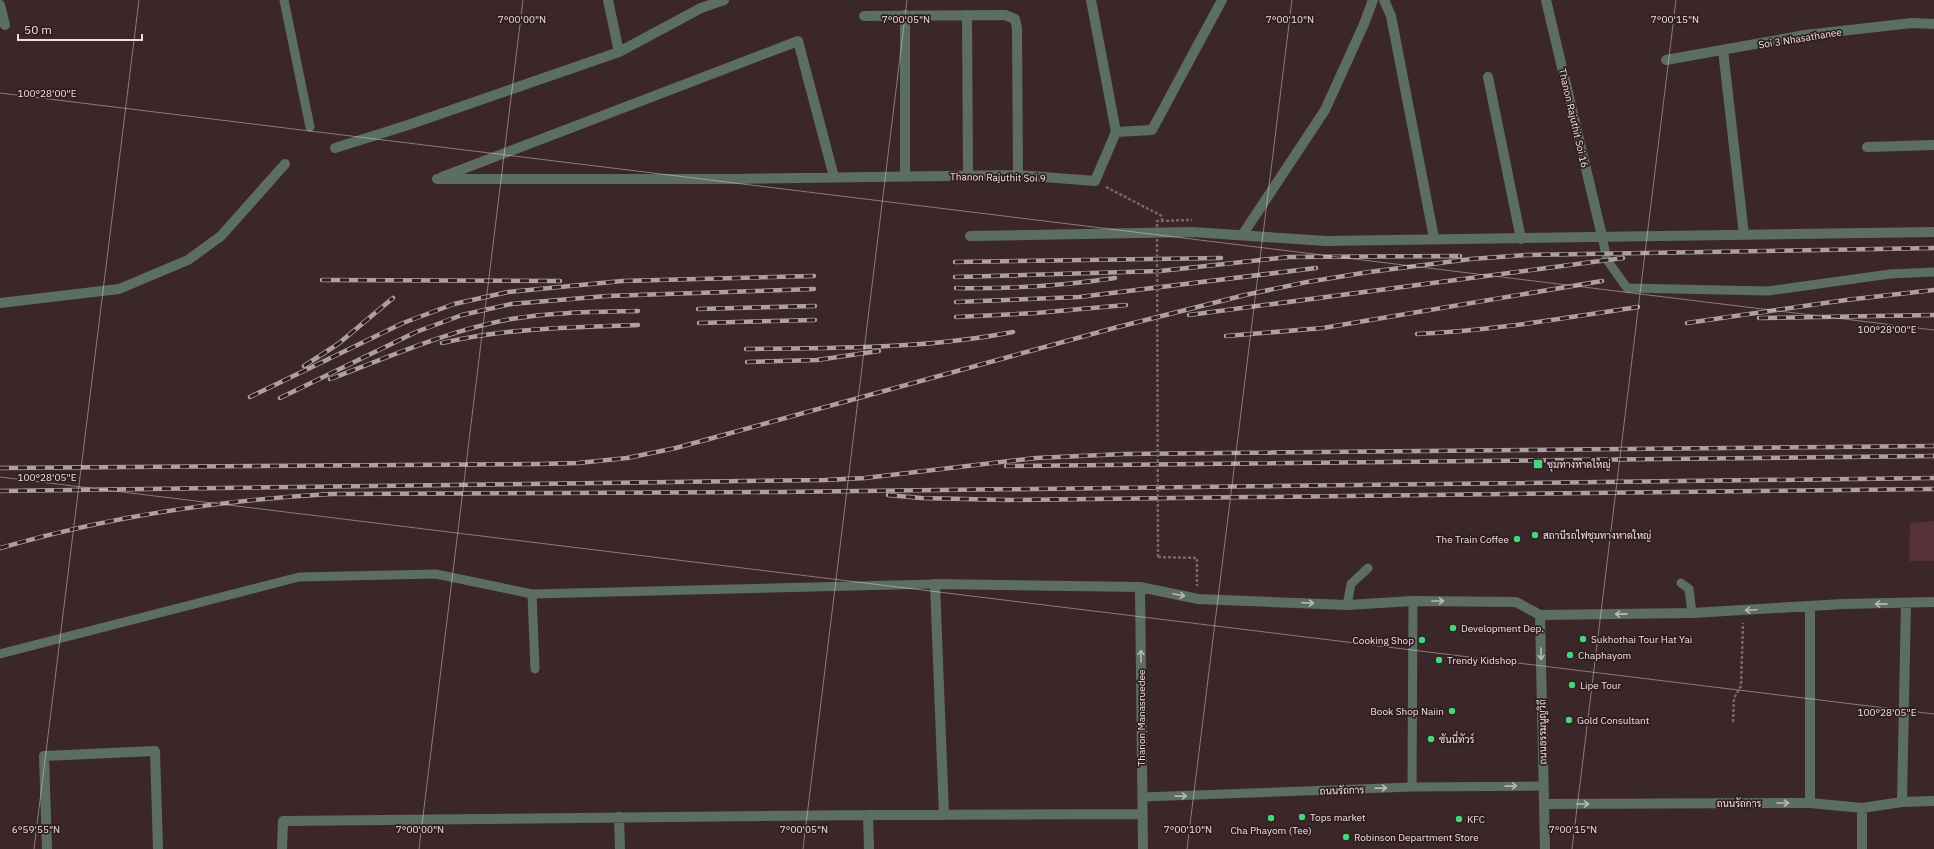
<svg xmlns="http://www.w3.org/2000/svg" width="1934" height="849" font-family="'IBM Plex Sans',Sarabun,sans-serif">
	<style>
		.green { fill: #573139 }
		.lines { fill: none; stroke-linecap: round; stroke-linejoin: round }
		.path { stroke: #786669; stroke-width: 2.5; stroke-dasharray: 3 2; stroke-linecap: butt }
		.service { stroke: #5c6e60; stroke-width: 9 }
		.minor { stroke: #5c6e60; stroke-width: 10 }
		.tertiary { stroke: #5c6e60; stroke-width: 10 }
		.rail-casing { stroke: #ae9fa1; stroke-width: 4.5 }
		.rail { stroke: #301d21; stroke-width: 3; stroke-dasharray: 9; stroke-linecap: butt }
		.path-bridge { stroke: #786669; stroke-width: 2.5; stroke-dasharray: 3 2; stroke-linecap: butt }
		.oneway { stroke: #bab8b4 }
		.ticks { fill: none; stroke: #ede0e2; stroke-width: 1; stroke-opacity: 0.45 }
		.poi-dot { fill: #43d77b; stroke: #301d21; stroke-width: 1.5 }
		.labels { text-anchor: middle; stroke-width: 3.5; stroke-linejoin: round; paint-order: stroke }
		.street-label { font-size: 10px; fill: #ede0e2; stroke: #301d21 }
		.poi-label { font-size: 10px; fill: #ede0e2; stroke: #301d21; text-anchor: start }
		.ticks-label { font-size: 10px; text-anchor: middle; fill: #ede0e2; stroke: #301d21; stroke-width: 3.5; stroke-linejoin: round; paint-order: stroke }
	</style>
	<rect width="100%" height="100%" fill="#3b272a"/>
	<path class="green" d="M1934,521v40h-25l1,-38z"/>
	<g class="lines">
		<path class="path" d="M1106,187l56,29v4
			M1158,557l39,1v28
			M1733,722l1,-24 7,-12 2,-63"/>
		<path class="service" d="M284,0l26,127
			M1602,236l5,24 20,28 141,3 122,-17 44,-2
			M1681,583l8,6 3,24
			M532,594l3,75
			M1347,605l4,-21 17,-16
			M0,654l299,-77 137,-3 96,20 403,-10
			M1412,787l1,-186
			M1142,797l270,-10 131,-1"/>
		<path class="minor" d="M608,0l11,52
			M1384,0l7,16 43,222
			M1546,0l56,236
			M0,5l5,20
			M905,15v161
			M967,15l1,160
			M864,16l141,-1 10,4 2,9 1,147
			M1723,50l21,185
			M1666,60l139,-25 107,-12 22,1
			M1488,77l33,162
			M1116,132l36,-2 70,-130
			M1867,147l67,-2
			M335,148l73,-23 211,-73 82,-44 23,-8
			M442,177l356,-136 36,136
			M437,179h295l286,-4 77,6 21,-49 -25,-132
			M1243,234l82,-124 39,-86 9,-24
			M970,236l222,-4 134,9 608,-9
			M0,303l119,-14 69,-29 33,-24 64,-72
			M1140,587l3,262
			M1810,606v197
			M1902,802l4,-199
			M1544,804l266,-1 52,5 40,-6 32,-1
			M868,815l1,34
			M944,815l-9,-231 205,3 58,12 149,6 66,-4 103,1 24,13 152,-2 151,-9 91,-2
			M619,817l1,32
			M47,849l-3,-93 111,-5 3,98
			M282,849l1,-28 585,-6 274,-1
			M1862,849v-41"/>
		<path class="tertiary" d="M1540,615l5,234"/>
		<g class="rail-casing">
			<path id="rail" d="M955,262l266,-4
				M955,277l205,-6 129,-14 171,-1
				M322,280l238,1
				M956,288c54,1 105,-2 159,-10
				M956,302l123,-5 237,-29
				M698,309l117,-3
				M1189,315l434,-57
				M956,317l80,-4 90,-8
				M1759,318l175,-3
				M699,323l116,-3
				M1687,323l159,-23 88,-10
				M1417,334c75,-3 147,-16 221,-27
				M1226,336l97,-8 279,-47
				M442,343c65,-15 131,-16 196,-18
				M746,349c91,-1 179,0 267,-17
				M747,362l70,-2 62,-9
				M304,366l34,-22 55,-46
				M330,379c59,-22 119,-49 181,-60 42,-7 85,-7 127,-8
				M250,397l153,-74 51,-19 54,-12 114,-11 192,-5
				M280,398l136,-66 46,-17 49,-11 96,-8 207,-7
				M1006,466l928,-10
				M0,468l539,-4 39,-1 49,-5 49,-10 438,-120 131,-33 62,-13 62,-10 102,-13 55,-4 408,-7
				M0,491l825,-11 40,-2 171,-20 88,-4 810,-8
				M888,495l33,3 86,2 927,-11
				M0,548c108,-31 218,-48 331,-54l449,-2 1154,-14"/>
		</g>
		<use href="#rail" class="rail"/>
		<path class="path-bridge" d="M1158,557l-1,-336 35,-1"/>
	</g>
	<defs><path id="oneway-shaft" d="M-6 0H5M1.5-3L5.5 0L1.5 3" fill="none" stroke-width="1.6" stroke-linecap="round" stroke-linejoin="round"/></defs>
	<g class="oneway">
		<use href="#oneway-shaft" transform="translate(1179 595) rotate(12)"/>
		<use href="#oneway-shaft" transform="translate(1438 601)"/>
		<use href="#oneway-shaft" transform="translate(1308 603) rotate(2)"/>
		<use href="#oneway-shaft" transform="translate(1881 604) rotate(179)"/>
		<use href="#oneway-shaft" transform="translate(1751 610) rotate(177)"/>
		<use href="#oneway-shaft" transform="translate(1621 614) rotate(179)"/>
		<use href="#oneway-shaft" transform="translate(1541 654) rotate(89)"/>
		<use href="#oneway-shaft" transform="translate(1141 656) rotate(-90)"/>
		<use href="#oneway-shaft" transform="translate(1511 786) rotate(-1)"/>
		<use href="#oneway-shaft" transform="translate(1381 788) rotate(-2)"/>
		<use href="#oneway-shaft" transform="translate(1181 796) rotate(-2)"/>
		<use href="#oneway-shaft" transform="translate(1783 803)"/>
		<use href="#oneway-shaft" transform="translate(1583 804)"/>
	</g>
	<path class="ticks" d="M0,93l1934,237M0,477l1934,237M34,849l105,-849M419,849l104,-849M803,849l104,-849M1187,849l105,-849M1572,849l104,-849"/>
	<g class="poi-dot">
		<rect x="1533" y="459" width="10" height="10" rx="2"/>
		<circle cx="1535" cy="535" r="4"/>
		<circle cx="1517" cy="539" r="4"/>
		<circle cx="1453" cy="628" r="4"/>
		<circle cx="1583" cy="639" r="4"/>
		<circle cx="1422" cy="640" r="4"/>
		<circle cx="1570" cy="655" r="4"/>
		<circle cx="1439" cy="660" r="4"/>
		<circle cx="1572" cy="685" r="4"/>
		<circle cx="1452" cy="711" r="4"/>
		<circle cx="1569" cy="720" r="4"/>
		<circle cx="1431" cy="739" r="4"/>
		<circle cx="1302" cy="817" r="4"/>
		<circle cx="1271" cy="818" r="4"/>
		<circle cx="1459" cy="819" r="4"/>
		<circle cx="1346" cy="837" r="4"/>
	</g>
	<g class="labels">
		<g class="street-label">
			<text transform="translate(1800 38) rotate(-9)" y="4">Soi 3 Nhasathanee</text>
			<text transform="translate(1574 118) rotate(77)" y="4">Thanon Rajuthit Soi 16</text>
			<text transform="translate(998 177) rotate(1)" y="4">Thanon Rajuthit Soi 9</text>
			<text transform="translate(1141 718) rotate(-90)" y="4">Thanon Manasruedee</text>
			<text transform="translate(1542 732) rotate(-91)" y="4">ถนนธรรมนูญวิถี</text>
			<text transform="translate(1342 790) rotate(-2)" y="4">ถนนรัถการ</text>
			<text x="1739" y="807">ถนนรัถการ</text>
		</g>
		<g class="poi-label">
			<text x="1547" y="468">ชุมทางหาดใหญ่</text>
			<text x="1543" y="539">สถานีรถไฟชุมทางหาดใหญ่</text>
			<text x="1509" y="543" text-anchor="end">The Train Coffee</text>
			<text x="1461" y="632">Development Dep.</text>
			<text x="1591" y="643">Sukhothai Tour Hat Yai</text>
			<text x="1414" y="644" text-anchor="end">Cooking Shop</text>
			<text x="1578" y="659">Chaphayom</text>
			<text x="1447" y="664">Trendy Kidshop</text>
			<text x="1580" y="689">Lipe Tour</text>
			<text x="1444" y="715" text-anchor="end">Book Shop Naiin</text>
			<text x="1577" y="724">Gold Consultant</text>
			<text x="1439" y="743">ซันนี่ทัวร์</text>
			<text x="1310" y="821">Tops market</text>
			<text x="1467" y="823">KFC</text>
			<text x="1271" y="834" text-anchor="middle">Cha Phayom (Tee)</text>
			<text x="1354" y="841">Robinson Department Store</text>
		</g>
	</g>
	<g class="ticks-label">
		<text x="522" y="23">7°00'00"N</text>
		<text x="906" y="23">7°00'05"N</text>
		<text x="1290" y="23">7°00'10"N</text>
		<text x="1675" y="23">7°00'15"N</text>
		<text x="47" y="97">100°28'00"E</text>
		<text x="1887" y="333">100°28'00"E</text>
		<text x="47" y="481">100°28'05"E</text>
		<text x="1887" y="716">100°28'05"E</text>
		<text x="36" y="833">6°59'55"N</text>
		<text x="420" y="833">7°00'00"N</text>
		<text x="804" y="833">7°00'05"N</text>
		<text x="1188" y="833">7°00'10"N</text>
		<text x="1573" y="833">7°00'15"N</text>
	</g>
	<path d="M18 34v6h124v-6" fill="none" stroke="#ede0e2" stroke-width="2"/>
	<text x="24" y="34" font-size="12" fill="#ede0e2" stroke="#301d21" stroke-width="3" paint-order="stroke">50 m</text>
</svg>
